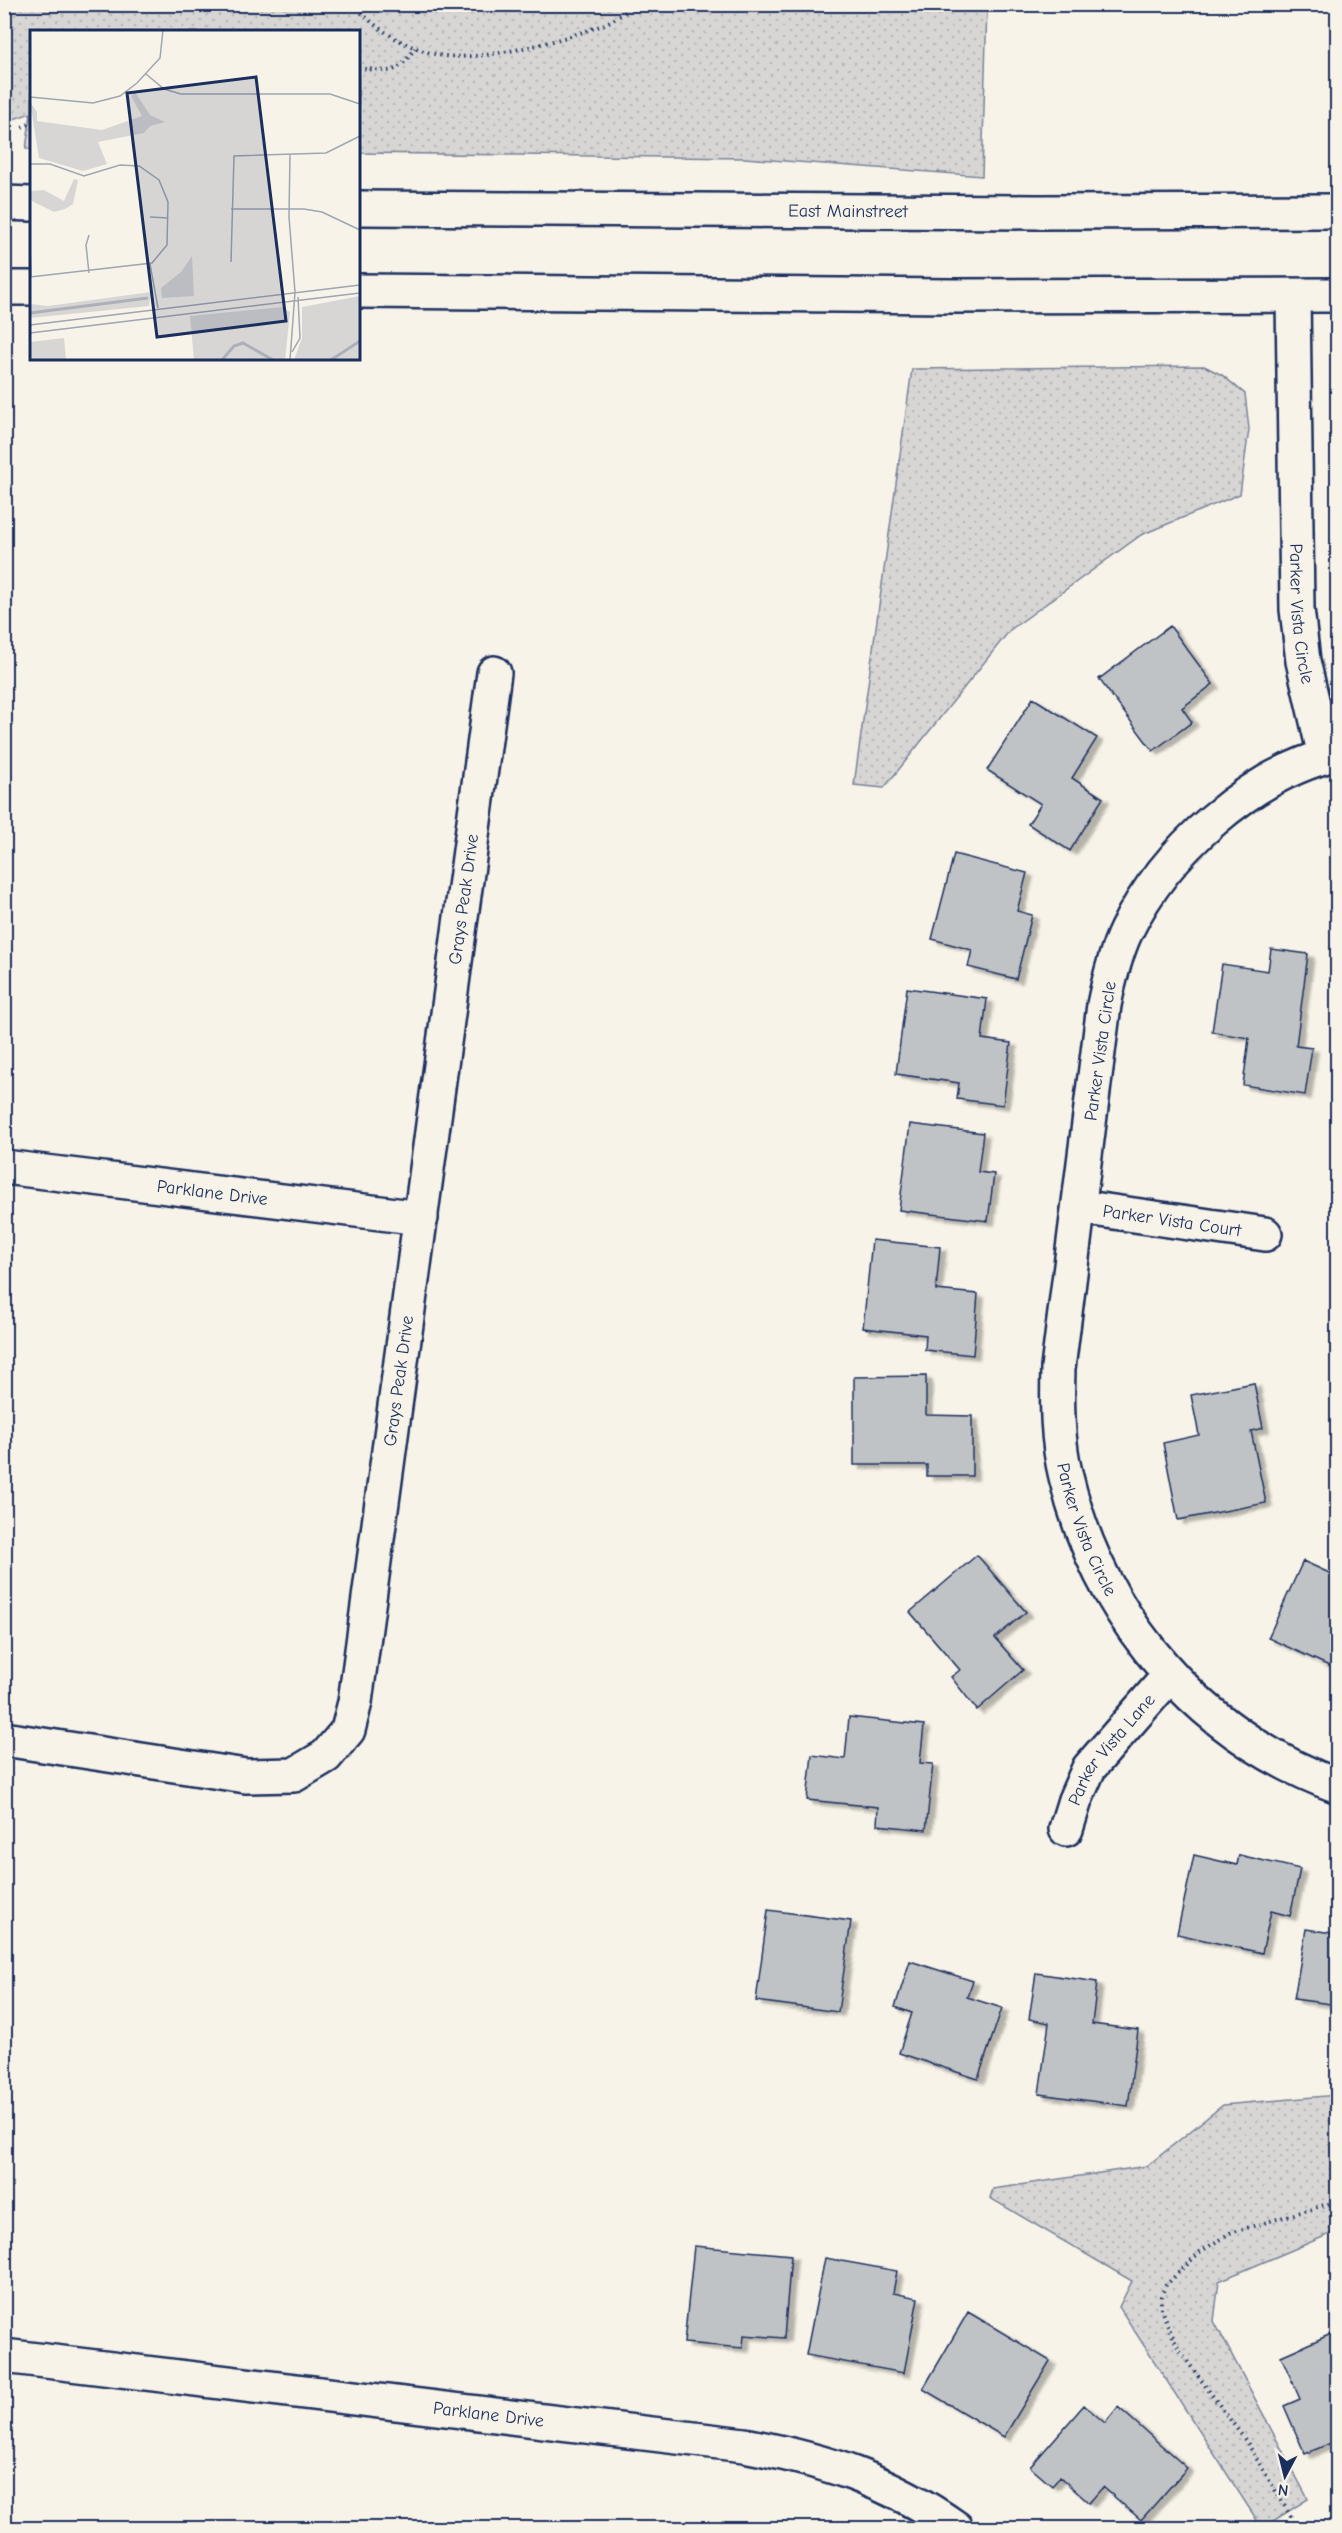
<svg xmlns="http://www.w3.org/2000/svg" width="1342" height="2533" font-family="'Comic Neue',sans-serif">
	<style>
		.grass { fill: url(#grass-dots); stroke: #798299; stroke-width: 1.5 }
		.building { fill: #c0c3c5; stroke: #1b2f5e; stroke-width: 1.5; filter: url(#shadow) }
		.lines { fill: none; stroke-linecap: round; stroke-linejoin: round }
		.minor-casing { stroke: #1b2f5e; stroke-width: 38 }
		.major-casing { stroke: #1b2f5e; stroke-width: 38 }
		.path { stroke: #1b2f5e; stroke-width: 4; stroke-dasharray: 1.5 4.5; stroke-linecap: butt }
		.minor { stroke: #f7f3e8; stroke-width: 33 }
		.major { stroke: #f7f3e8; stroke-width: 33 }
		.labels { text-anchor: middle; stroke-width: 4.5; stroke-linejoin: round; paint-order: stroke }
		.street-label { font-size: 18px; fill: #1b2f5e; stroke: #f7f3e8 }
		.inset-river { fill: none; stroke: #acb0b9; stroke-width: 3 }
		.inset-road { fill: none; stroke: #9fa5b1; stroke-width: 1.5 }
		.view { fill: #1b2f5e; fill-opacity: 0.15; stroke: #1b2f5e; stroke-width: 3 }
		.inset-edge { fill: none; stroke: #1b2f5e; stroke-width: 3 }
	</style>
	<defs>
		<pattern id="grass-dots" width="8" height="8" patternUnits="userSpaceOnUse" patternTransform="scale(1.5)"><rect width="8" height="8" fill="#d7d6d4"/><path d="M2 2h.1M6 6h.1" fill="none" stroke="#b8b8b8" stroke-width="1.8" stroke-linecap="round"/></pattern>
		<filter id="shadow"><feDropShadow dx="6" dy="4" stdDeviation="1.5" flood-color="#0004"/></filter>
	</defs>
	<rect width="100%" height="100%" fill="#f7f3e8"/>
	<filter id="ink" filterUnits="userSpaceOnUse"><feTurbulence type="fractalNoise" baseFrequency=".0167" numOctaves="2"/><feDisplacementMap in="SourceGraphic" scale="12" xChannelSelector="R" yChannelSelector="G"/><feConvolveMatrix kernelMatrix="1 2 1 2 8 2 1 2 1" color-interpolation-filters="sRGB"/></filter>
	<g filter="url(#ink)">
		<path class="grass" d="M4,5h983l-5,171 -238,-18 -385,-5 -1,-121h-326v117h-6l5,-36 -26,9z
			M1204,366l18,9 23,19 4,35 -9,65 -99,41 -131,95 -126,158 -30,-3 58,-416z
			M1337,2095v136l-118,50 -5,40 94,178 -46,29 -143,-221 13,-26 -142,-83 3,-9 154,-23 76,-61z"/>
		<path class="building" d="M1170,626l43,58 -31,24 10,14 -39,29 -54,-72z
			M1033,698l64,40 -25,40 31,20 -33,53 -42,-27 13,-20 -54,-34z
			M954,854l73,19 -10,38 15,4 -16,64 -48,-12 4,-17 -40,-11z
			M1271,949l37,5 -12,92 16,2 -7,47 -62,-10 6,-47 -37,-6 10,-68 46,7z
			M907,988l80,11 -5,40 29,4 -8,62 -46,-6 2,-16 -63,-9z
			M910,1124l73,9 -5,39 16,2 -6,47 -89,-11z
			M872,1240l68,7 -4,43 42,4 -5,61 -48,-5 1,-15 -63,-7z
			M926,1376v39l46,1v60h-45v-11h-73v-88z
			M1254,1383l9,45 -12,3 15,72 -88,17 -15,-77 36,-8 -8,-40z
			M977,1555l49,57 -31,26 28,32 -46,40 -26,-33 9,-7 -50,-58z
			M1303,1561l35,16v93l-70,-32z
			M849,1717l75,8 -4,38 13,1 -7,66 -49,-5 1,-18 -71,-7 5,-45 33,4z
			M1194,1855l43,10 2,-10 61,14 -10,47 -19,-5 -9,42 -85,-19z
			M768,1910l83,11 -13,91 -82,-11z
			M1306,1929l32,5v71l-44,-6z
			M910,1961l63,20 -6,16 35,11 -24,71 -79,-26 13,-40 -17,-6z
			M1036,1973l61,9 -5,42 46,6 -10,76 -89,-12 10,-71 -20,-4z
			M694,2246l97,9 -7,83 -40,-3 -1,13 -59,-5z
			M825,2258l72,13 -4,22 25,5 -14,75 -98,-18z
			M968,2312l82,49 -46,76 -81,-48z
			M1338,2331v109l-33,14 -21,-48 16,-7 -19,-43z
			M1084,2405l21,18 13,-16 69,61 -46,52 -38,-33 -14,16 -29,-26 -8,9 -22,-19z"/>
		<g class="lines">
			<g class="minor-casing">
				<g id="minor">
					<path id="s1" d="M1293,296l4,313 6,52 22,95"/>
					<path id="s2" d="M1338,753c-88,21 -173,98 -212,178 -11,23 -17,49 -22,74l-46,363c-1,36 -1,73 8,109 34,142 134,259 272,309"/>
					<path id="s3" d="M4,1167l417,51"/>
					<path id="s4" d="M1079,1207l186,27"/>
					<path id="s5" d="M4,1739l242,37 48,-1 32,-19 22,-26 7,-28 139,-1029"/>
					<path id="s6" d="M1066,1829l9,-29 14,-32 80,-92"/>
					<path id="s7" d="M4,2356l740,89c80,15 145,35 212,83"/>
				</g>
			</g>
			<g class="major-casing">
				<g id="major">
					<path d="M4,203l28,1"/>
					<path id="s8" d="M358,208l679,4 301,-1"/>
					<path d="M4,288h28"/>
					<path d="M358,291l595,5 385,-1"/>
				</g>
			</g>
			<path class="path" d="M353,4c22,25 53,44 86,51 38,8 121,-14 158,-28 14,-5 28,-14 40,-23
				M358,68c33,3 37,10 57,-20
				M22,127l10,-4
				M1291,2517l-43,-73 -69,-94 -18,-40v-14l5,-11 34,-33 30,-19 108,-32"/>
			<use href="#minor" class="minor"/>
			<use href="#major" class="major"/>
		</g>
	</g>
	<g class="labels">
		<g class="street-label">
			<text dy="6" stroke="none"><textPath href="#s8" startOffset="490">East Mainstreet</textPath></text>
			<text dy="6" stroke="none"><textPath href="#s1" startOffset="318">Parker Vista Circle</textPath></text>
			<text dy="6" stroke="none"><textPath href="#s5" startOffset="1203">Grays Peak Drive</textPath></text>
			<text transform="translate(1100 1051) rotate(-82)" y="6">Parker Vista Circle</text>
			<text dy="6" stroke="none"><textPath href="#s3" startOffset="210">Parklane Drive</textPath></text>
			<text dy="6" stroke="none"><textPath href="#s4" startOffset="94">Parker Vista Court</textPath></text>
			<text dy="6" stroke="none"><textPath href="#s5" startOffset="717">Grays Peak Drive</textPath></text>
			<text dy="6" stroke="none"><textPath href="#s2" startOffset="894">Parker Vista Circle</textPath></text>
			<text dy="6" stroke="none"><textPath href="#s6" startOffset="93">Parker Vista Lane</textPath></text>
			<text dy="6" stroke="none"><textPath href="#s7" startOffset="488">Parklane Drive</textPath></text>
		</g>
	</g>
	<g transform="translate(30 30)">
		<rect width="330" height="330" fill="#f7f3e8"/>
		<path d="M105,62l15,23 15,7 -15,4 -6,7 -46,9 9,22 -24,7 -44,-13 -9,-56 7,10v9l65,9 40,-14 -11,-20zM44,149l4,1 -5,24 -8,5 -11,3 -24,-12v-9l14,-1 20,11zM162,226l2,40 -32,2 -1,-10 20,-16zM121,262l-2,14 -119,12v-14l18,2zM330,266v64h-66l8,-22v-31zM252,277l8,5 -5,48h-91l-4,-44z" fill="#d7d6d4"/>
		<path d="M34,308l2,22h-36v-18z" fill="#d7d6d4"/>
		<path class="inset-river" d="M0,283l118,-15M192,330l12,-14 9,-3 30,17M301,330l29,-19"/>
		<path class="inset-road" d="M116,44l18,15 17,5h149l30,10M0,67l63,6 27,-7 17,-13 23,-25 3,-28M260,124l-1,63 6,75 -5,68M0,134h20l34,12 36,-11 19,1 20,14 9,22 -1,43 -15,18 -122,14M201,179h73l18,3 38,18M120,187l18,1M59,205l-3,10 3,28M0,212l1,35M201,232l3,-106 92,-3 34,-17M120,234l8,44M0,295l330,-40M0,303l330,-40M262,322l8,-14 -2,-41"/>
		<path class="view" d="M226,47l30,244 -129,16 -30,-244z"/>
		<rect width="330" height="330" class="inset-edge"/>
	</g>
	<rect width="1342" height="2533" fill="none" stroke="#f7f3e8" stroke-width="24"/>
	<rect x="12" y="12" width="1318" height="2509" fill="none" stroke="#1b2f5e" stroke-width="2" filter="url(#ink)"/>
	<g transform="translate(1285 2476) rotate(187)" stroke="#f7f3e8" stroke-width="4.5" paint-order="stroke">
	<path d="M0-4.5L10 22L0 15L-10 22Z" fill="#1b2f5e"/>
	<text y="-9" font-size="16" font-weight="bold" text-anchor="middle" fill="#1b2f5e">N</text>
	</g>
</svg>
